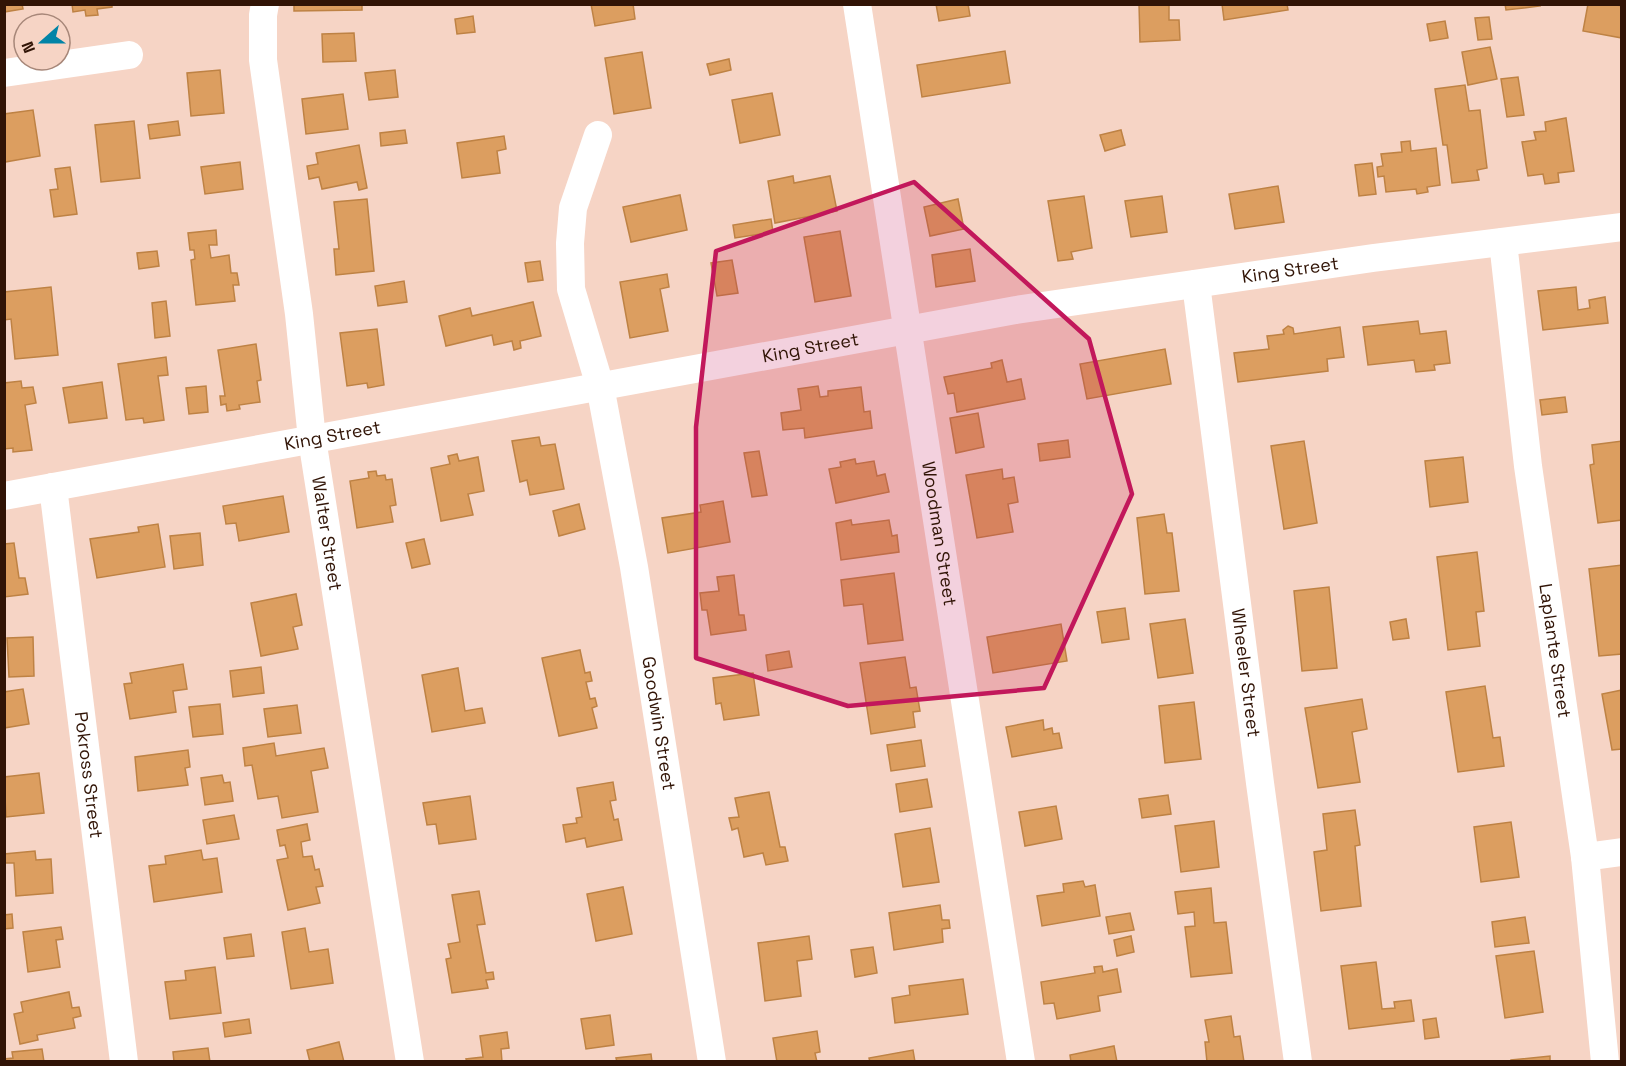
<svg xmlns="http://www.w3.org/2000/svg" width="1626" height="1066" font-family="'Space Grotesk',sans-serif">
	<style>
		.building { fill: #dc9e60; stroke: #be8244; stroke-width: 1.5 }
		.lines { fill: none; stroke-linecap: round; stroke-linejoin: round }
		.minor { stroke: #fff; stroke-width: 28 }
		.marked { fill: #c2185b; fill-opacity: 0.2; stroke: #c2185b; stroke-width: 4.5; stroke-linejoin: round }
		.labels { text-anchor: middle; stroke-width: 5; stroke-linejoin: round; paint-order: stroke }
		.street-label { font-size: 18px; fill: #311406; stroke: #f6d4c5 }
	</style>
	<rect width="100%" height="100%" fill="#f6d4c5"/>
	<path class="building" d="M4,4h18l1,5 -19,3z
		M72,4h40v3l-15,2 1,6 -12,1 -1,-6 -12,2z
		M294,4h68v6l-68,1z
		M591,4h42l2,15 -40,7z
		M936,4h32l2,12 -31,5z
		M1139,4h30v16h10l1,20 -40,2z
		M1222,4h65l1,6 -64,10z
		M1505,4h34l1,2 -34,4z
		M1588,4h24l10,2v32l-39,-7z
		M473,16l2,16 -18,2 -2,-15z
		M1489,17l3,22 -14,1 -3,-22z
		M1445,21l3,17 -18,3 -3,-17z
		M354,33l2,28 -33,1 -1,-28z
		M1490,47l7,32 -29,6 -6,-33z
		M1005,51l5,32 -88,14 -5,-32z
		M642,52l9,56 -37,6 -9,-56z
		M729,59l2,11 -21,5 -3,-11z
		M220,70l4,43 -33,3 -4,-43z
		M395,70l3,27 -29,3 -4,-27z
		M1518,77l6,38 -17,2 -6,-38z
		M1465,85l4,26 11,-1 7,58 -10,2 2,10 -27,3 -5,-38h-4l-8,-56z
		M772,93l8,42 -40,8 -8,-43z
		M343,94l5,35 -42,5 -4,-35z
		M33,110l7,46 -35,6 -1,-48z
		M1566,118l8,53 -16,2 1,9 -14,2 -2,-10 -15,2 -6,-34 14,-2 -2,-8 12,-1 -1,-9z
		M134,121l6,57 -39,4 -6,-57z
		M178,121l2,14 -30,4 -2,-14z
		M405,130l2,13 -26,3 -1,-13z
		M1121,130l4,15 -20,6 -5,-16z
		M504,136l2,13 -9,2 3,22 -38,5 -5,-35z
		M1410,141l1,10 25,-3 4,37 -13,2 1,5 -11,2 -1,-5 -30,3 -2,-16 -6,1 -1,-10 6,-1 -2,-12 21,-2 -1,-10z
		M359,145l8,43 -8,2 -2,-8 -35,7 -3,-12 -10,2 -2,-13 11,-2 -2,-11z
		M240,162l3,27 -38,5 -4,-27z
		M1372,163l4,31 -17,2 -4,-31z
		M70,167l7,47 -23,3 -4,-27 8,-1 -3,-20z
		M793,176l1,7 36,-7 7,35 -62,12 -7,-42z
		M1278,186l6,36 -49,7 -6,-35z
		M680,195l7,35 -56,12 -8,-35z
		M1084,196l8,52 -21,4 2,7 -15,2 -10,-60z
		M1162,196l5,36 -36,5 -6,-36z
		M367,199l7,72 -38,4 -2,-26h5l-5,-47z
		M958,199l6,30 -34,7 -6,-29z
		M771,219l2,13 -38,6 -2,-13z
		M216,230l1,15h-8l2,13 18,-3 2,18h6l2,12h-6l2,16 -39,4 -5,-45 4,-1 -1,-9h-4l-2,-17z
		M840,231l11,65 -36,6 -11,-65z
		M970,249l5,32 -39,6 -4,-32z
		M157,251l2,15 -20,3 -2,-16z
		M732,260l6,33 -21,3 -6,-33z
		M540,261l3,19 -15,2 -3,-19z
		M667,274l2,13 -9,2 8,42 -38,7 -10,-56z
		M404,281l3,21 -29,4 -3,-20z
		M51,287l7,68 -43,4 -4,-40 -7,1v-28z
		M1576,287l2,23 12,-2 -1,-8 16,-3 3,26 -65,7 -5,-39z
		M166,301l4,35 -15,2 -3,-35z
		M533,302l8,34 -21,5 1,7 -7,2 -2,-9 -18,4 -2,-10 -46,11 -7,-30 31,-8 2,8z
		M1418,321l2,13 26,-3 4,32 -16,2 1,5 -19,2 -2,-12 -46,5 -5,-38z
		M1288,326l5,2 1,6 46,-7 4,30 -17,2 1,12 -90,11 -4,-29 35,-4 -2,-13 17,-2 -1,-4z
		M377,329l7,56 -16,3 -1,-5 -20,3 -7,-53z
		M256,344l5,36 -4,1 3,21 -21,3 1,4 -13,2 -1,-7 -5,1 -1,-9h5l-7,-46z
		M1165,349l6,35 -84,15 -7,-35z
		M166,357l2,18 -10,1 6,44 -20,3 -1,-5 -17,2 -8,-56z
		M1002,360l5,22 14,-3 4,20 -68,13 -3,-19 -6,1 -4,-17 48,-9 -1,-5z
		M21,381l1,7 11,-1 3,16 -11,2 7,45 -19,2v-4l-9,1v-66z
		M102,382l5,36 -38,5 -6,-35z
		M206,386l2,26 -19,2 -3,-26z
		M818,386l2,11 8,-1v-5l33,-4 3,25 6,-1 2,17 -67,10 -1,-10 -21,2 -2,-17 20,-3 -3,-21z
		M1565,397l2,15 -25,3 -2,-15z
		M978,413l6,34 -28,6 -6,-35z
		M539,437l2,9 14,-2 9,45 -34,6 -3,-15 -7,2 -8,-41z
		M1068,440l2,17 -30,4 -2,-17z
		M1304,441l13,82 -33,6 -13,-83z
		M1622,441v79l-24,3 -8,-58 4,-1 -2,-19z
		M759,451l8,44 -15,2 -8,-44z
		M457,454l2,7 19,-4 6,34 -16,3 5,21 -32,6 -10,-53 19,-4 -2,-8z
		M1463,457l5,45 -38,5 -5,-46z
		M855,459l1,5 18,-3 3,15 8,-2 4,18 -53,11 -7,-34 12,-2 -1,-5z
		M1002,469l1,10 11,-2 4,25 -10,2 5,28 -36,6 -11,-63z
		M376,471l1,5 8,-1 1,5 6,-1 4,26 -6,1 3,16 -36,6 -7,-47 19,-3 -1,-6z
		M283,496l6,36 -50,9 -3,-18 -10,1 -3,-18z
		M723,501l7,41 -62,11 -6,-35 39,-6 -1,-7z
		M579,504l6,25 -26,7 -6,-25z
		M1164,514l3,19h5l7,58 -34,3 -8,-76z
		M851,520l1,5 37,-5 3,16 5,-1 2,17 -58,8 -5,-37z
		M158,524l7,43 -68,11 -7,-39 49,-7 -1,-5z
		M200,533l3,32 -29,4 -4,-33z
		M424,539l6,25 -18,4 -6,-25z
		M14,543l5,35h6l3,16 -24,3v-53z
		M1477,552l7,59 -8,1 4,34 -32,4 -11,-93z
		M1622,565v89l-23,2 -10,-87z
		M894,573l9,67 -35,4 -5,-40 -19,2 -3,-26z
		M734,575l5,40h5l2,15 -35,5 -4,-25h-5l-2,-17 19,-2 -2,-14z
		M1329,587l8,81 -35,3 -8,-80z
		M296,594l6,31 -9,2 5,22 -37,7 -10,-53z
		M1125,608l4,31 -27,4 -5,-31z
		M1185,619l8,54 -35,5 -8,-54z
		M1406,619l3,19 -16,2 -3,-18z
		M1061,624l6,37 -74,12 -6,-36z
		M33,637l1,39 -25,1 -2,-39z
		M580,650l5,23 5,-1 2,9 -6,1 4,17 5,-1 2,8 -5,2 5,20 -38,8 -17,-78z
		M789,651l3,16 -24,4 -2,-16z
		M905,657l5,31 6,-1 4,24 -7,1 2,15 -44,7 -11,-71z
		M183,664l4,25 -14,2 3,21 -46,7 -6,-35 8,-1 -2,-10z
		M261,667l3,26 -31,4 -3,-26z
		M458,668l7,43 17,-3 3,15 -53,9 -10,-57z
		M753,673l6,42 -35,5 -3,-17 -5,1 -3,-26z
		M1485,686l8,52 7,-1 4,29 -46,6 -12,-80z
		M23,689l6,35 -25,4v-36z
		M1622,690v59l-10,1 -10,-56z
		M1362,699l5,30 -15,3 8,50 -42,6 -13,-80z
		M1194,702l7,57 -36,4 -6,-57z
		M220,704l3,30 -30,3 -4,-30z
		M297,705l4,28 -33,4 -4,-28z
		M1043,720l1,10 8,-2 1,6 6,-1 3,15 -50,9 -6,-30z
		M921,740l4,26 -34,5 -4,-26z
		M274,743l2,13 48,-8 4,20 -17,3 7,41 -36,6 -4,-22 -20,3 -6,-34 -7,1 -2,-18z
		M188,750l2,17 -5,1 3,17 -50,6 -3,-34z
		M39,773l5,40 -38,4 -2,-40z
		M222,775l2,8 6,-1 3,19 -28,4 -4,-27z
		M927,779l5,28 -32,5 -4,-28z
		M613,782l3,18 -6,1 4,19 4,-1 4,21 -35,7 -2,-9 -19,4 -3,-17 14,-2 -1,-5 6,-1 -5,-29z
		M769,792l11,55h5l3,14 -22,4 -3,-12 -19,4 -6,-29 -6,2 -3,-12 10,-1 -4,-19z
		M1168,795l3,19 -29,4 -3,-19z
		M470,796l6,43 -37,5 -3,-20 -9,1 -4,-22z
		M1056,806l6,33 -37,7 -6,-34z
		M1355,810l5,35 -5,1 6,60 -40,5 -7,-59 13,-2 -4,-36z
		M234,815l5,24 -32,5 -4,-24z
		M1214,821l5,46 -38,5 -6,-46z
		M1511,822l8,55 -38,5 -7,-55z
		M307,824l3,16 -9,2 2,15 9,-1 3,14 4,-1 4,17 -7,1 4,16 -32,7 -11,-50 11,-2 -3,-13 -5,1 -3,-16z
		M930,828l9,54 -36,5 -8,-53z
		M201,850l2,10 14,-2 5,34 -68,10 -5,-36 17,-2 -1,-8z
		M35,851l1,9 15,-1 2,34 -37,3 -2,-33h-10v-9z
		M1083,881l2,6 10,-2 5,31 -58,10 -5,-30 27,-4 -1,-8z
		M623,887l9,47 -36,7 -9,-47z
		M1211,888l3,35 12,-1 6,51 -41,4 -6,-50 10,-1 -1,-14 -16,2 -3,-22z
		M479,891l6,33 -8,1 9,48 7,-1 1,7 -8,1 2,8 -36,5 -6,-34 5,-1 -3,-14 12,-2 -8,-47z
		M940,905l2,15h7l1,8 -8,1 1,13 -49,8 -5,-37z
		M1130,913l4,17 -25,4 -3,-17z
		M12,914l1,14 -9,1v-14z
		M1525,917l4,26 -34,4 -3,-25z
		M61,927l2,12 -7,1 4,27 -32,5 -5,-40z
		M305,928l4,24 19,-3 5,34 -42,6 -9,-57z
		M251,934l3,22 -27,3 -3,-21z
		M809,936l3,23 -15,2 4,35 -36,5 -7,-58z
		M1131,936l3,16 -17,4 -3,-16z
		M873,947l4,26 -22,4 -4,-27z
		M1534,951l9,61 -38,6 -9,-62z
		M1376,962l6,47 13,-1 -1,-6 17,-2 3,21 -65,8 -8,-63z
		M1102,966l1,6 14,-3 4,23 -23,4 2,15 -43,8 -3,-16 -10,1 -3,-22 54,-9 -1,-6z
		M215,967l6,46 -51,6 -5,-37 21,-2 -1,-9z
		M963,979l5,35 -73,9 -3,-25 18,-3 -1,-9z
		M69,992l3,16 7,-1 2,9 -8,2 2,10 -38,7 1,5 -18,4 -6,-30 9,-2 -2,-10z
		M610,1015l4,30 -28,4 -5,-30z
		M1231,1016l3,21 6,-1 4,26h-37l-2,-20h4l-4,-22z
		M1436,1018l3,19 -14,2 -2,-19z
		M249,1019l2,14 -26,4 -2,-14z
		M817,1031l3,21 -5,1 2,9h-40l-4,-24z
		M507,1032l2,16 -8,1 1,13h-35l-1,-3 17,-2 -3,-21z
		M339,1042l5,20h-34l-3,-12z
		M1114,1046l3,16h-46l-1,-7z
		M208,1048l2,14h-36l-1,-10z
		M42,1049l2,13h-40v-3l9,-1 -1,-6z
		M913,1050l2,12h-45l-1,-4z
		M651,1054l1,8h-35l-1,-4z
		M1550,1056v6h-39v-2z"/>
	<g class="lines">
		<g class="minor">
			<path id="s1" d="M265,4l-2,11v45l36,254 13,125 98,623"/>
			<path id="s2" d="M857,4l164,1058"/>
			<path d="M4,73l125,-18"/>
			<path id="s3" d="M598,135l-25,73 -3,35 1,46 29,97 34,181 78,495"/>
			<path id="s4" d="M1503,242l25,224 57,391 20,205"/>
			<path id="s5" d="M1196,284l64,499 38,279"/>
			<path id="s6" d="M53,487l71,575"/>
			<path id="s7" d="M4,496l1012,-186 357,-52 249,-31"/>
			<path d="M1585,857l37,-5"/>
		</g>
	</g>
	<path class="marked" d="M914,182l175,157 43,155 -88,194 -196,18 -152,-48v-231l20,-176z"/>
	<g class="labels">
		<g class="street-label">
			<text dy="6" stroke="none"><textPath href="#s7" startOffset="1306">King Street</textPath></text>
			<text dy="6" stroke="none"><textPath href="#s7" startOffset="820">King Street</textPath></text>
			<text dy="6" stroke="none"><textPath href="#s7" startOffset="334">King Street</textPath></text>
			<text dy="6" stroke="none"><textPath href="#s2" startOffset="536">Woodman Street</textPath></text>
			<text dy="6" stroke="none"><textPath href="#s1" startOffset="534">Walter Street</textPath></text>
			<text dy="6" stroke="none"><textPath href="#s4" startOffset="412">Laplante Street</textPath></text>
			<text dy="6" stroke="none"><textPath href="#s5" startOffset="392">Wheeler Street</textPath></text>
			<text dy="6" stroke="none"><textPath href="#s3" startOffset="602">Goodwin Street</textPath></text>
			<text dy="6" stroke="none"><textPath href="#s6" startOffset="290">Pokross Street</textPath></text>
		</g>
	</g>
	<rect width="1626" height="1066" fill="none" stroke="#311406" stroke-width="12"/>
	<g transform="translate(42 42) rotate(249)"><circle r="28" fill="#f6d4c5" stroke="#a78779" stroke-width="1.5"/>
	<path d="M0-4.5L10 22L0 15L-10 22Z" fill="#0184a7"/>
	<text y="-9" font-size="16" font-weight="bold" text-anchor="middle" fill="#311406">N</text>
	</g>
</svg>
